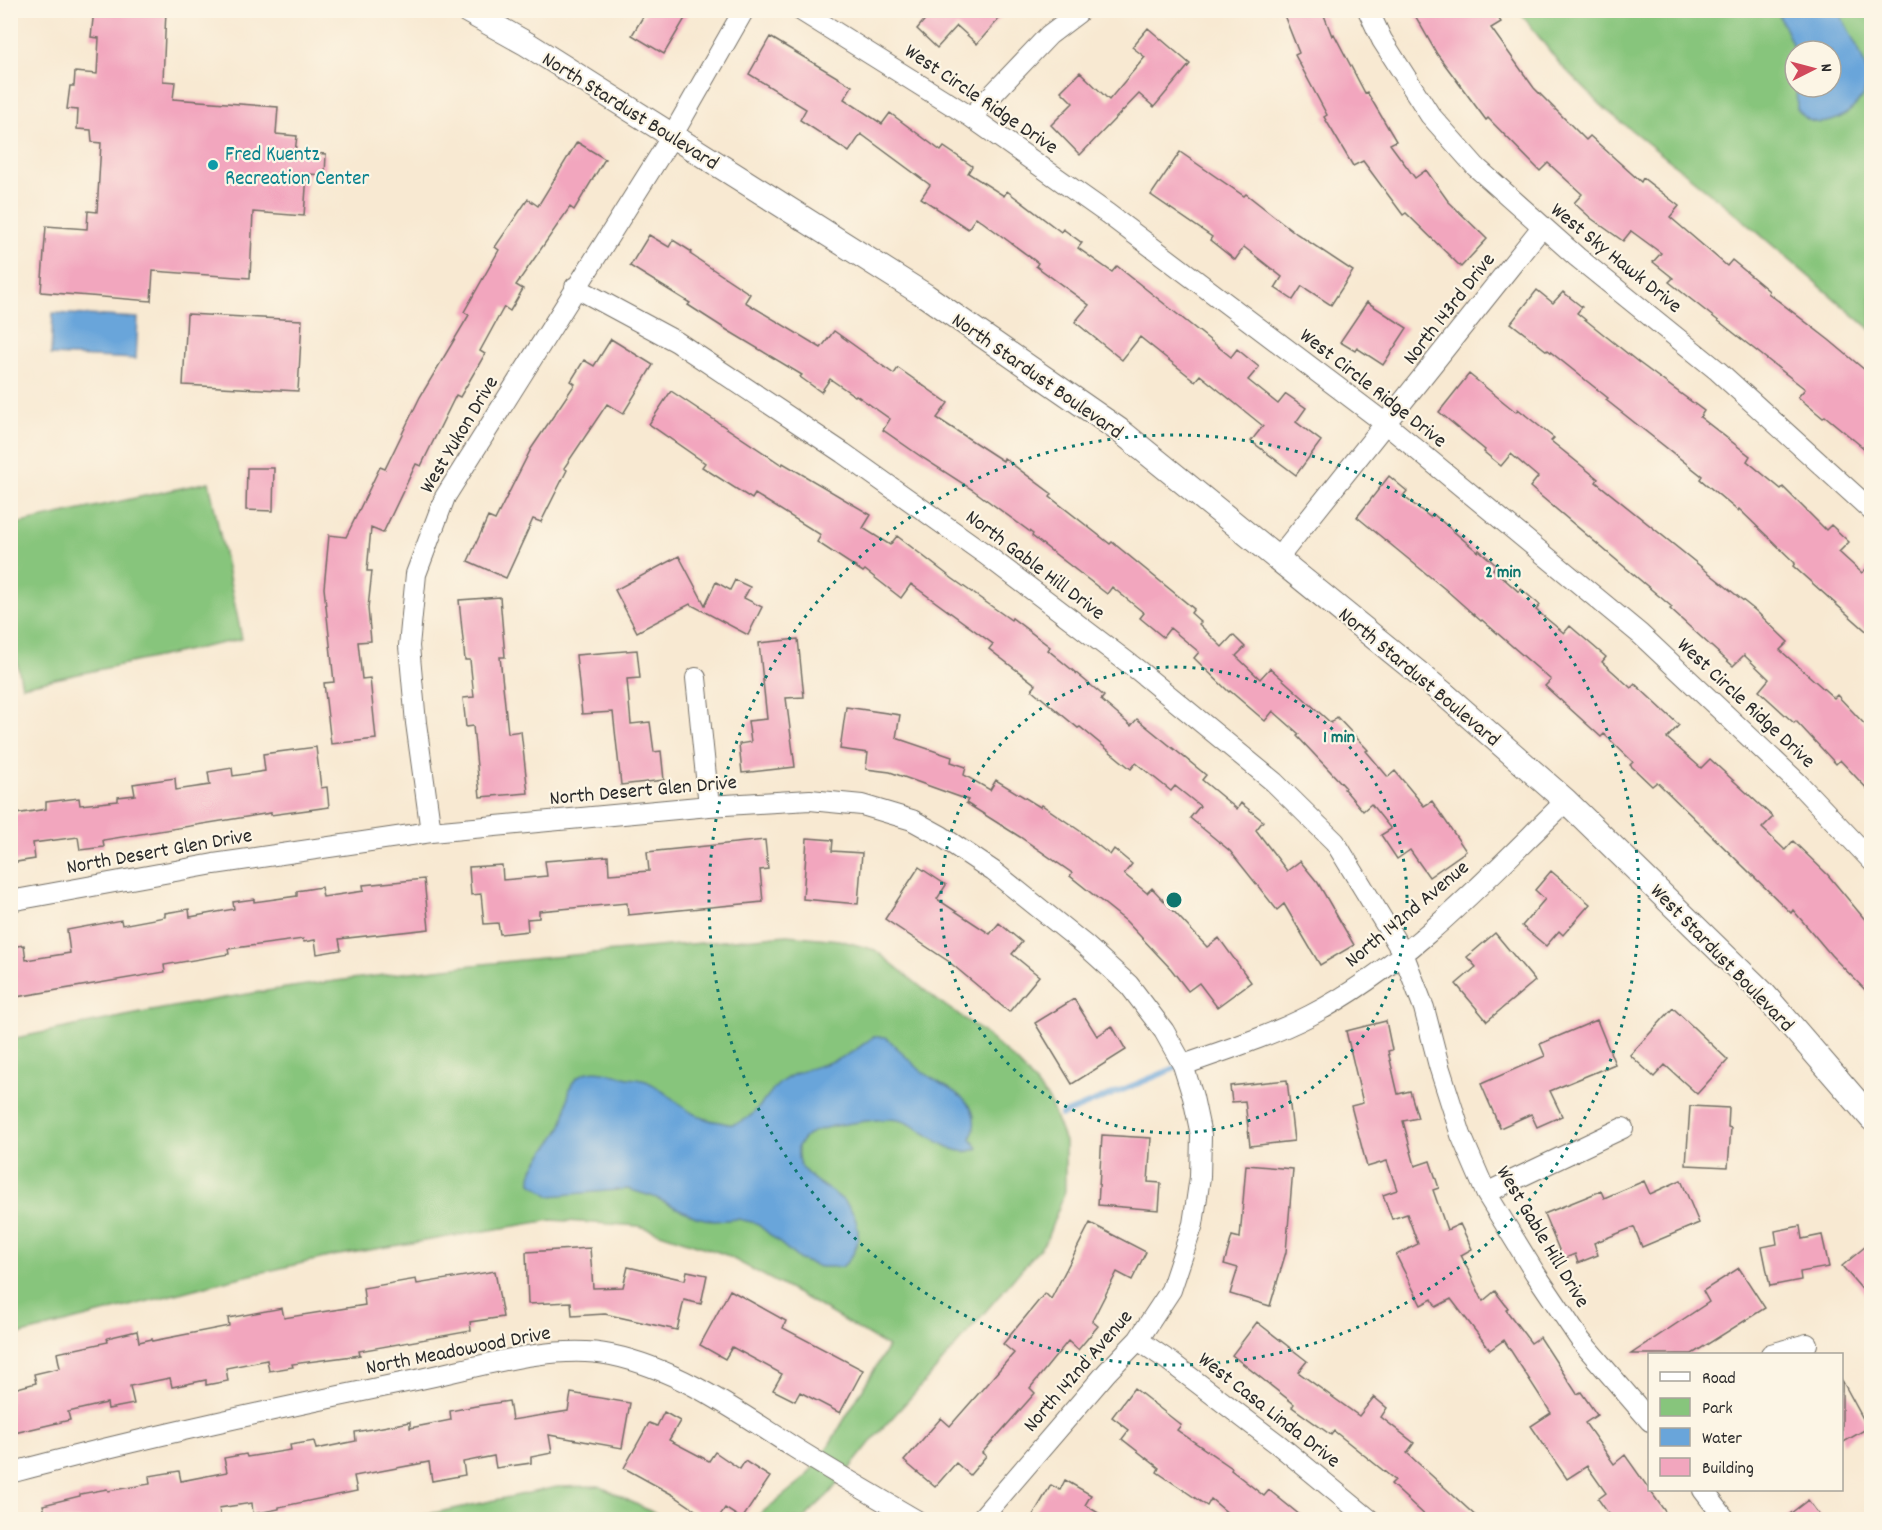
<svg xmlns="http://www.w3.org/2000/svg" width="1882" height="1530" font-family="Dekko,sans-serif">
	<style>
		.green { fill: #87c57c; stroke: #597854; stroke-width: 1.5; fill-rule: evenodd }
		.water { fill: #69a5da; stroke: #4a6882; stroke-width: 1.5 }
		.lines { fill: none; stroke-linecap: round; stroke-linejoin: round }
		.stream { stroke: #69a5da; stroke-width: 6 }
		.building { fill: #f2a6be }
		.minor-casing { stroke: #736e65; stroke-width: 22 }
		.tertiary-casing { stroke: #736e65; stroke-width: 26 }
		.minor { stroke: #fff; stroke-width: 20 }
		.tertiary { stroke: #fff; stroke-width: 24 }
		.ring { fill: none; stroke: #0f766e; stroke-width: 3; stroke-dasharray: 3 6 }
		.culture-dot { fill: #0f9aa8; stroke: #fcf5e5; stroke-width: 2 }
		.labels { text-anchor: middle; stroke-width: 4.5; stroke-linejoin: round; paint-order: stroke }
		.street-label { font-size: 21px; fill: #2b2b2b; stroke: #fcf5e5 }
		.culture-label { font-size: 21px; fill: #0d838f; stroke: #fcf5e5; text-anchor: start }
		.centre { fill: #0f766e; stroke: #fcf5e5; stroke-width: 3 }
		.ring-label { font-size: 18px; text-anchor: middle; font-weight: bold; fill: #0f766e; stroke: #fcf5e5; stroke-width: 4.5; stroke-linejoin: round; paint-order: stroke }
	</style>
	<rect width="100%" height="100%" fill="#fcf5e5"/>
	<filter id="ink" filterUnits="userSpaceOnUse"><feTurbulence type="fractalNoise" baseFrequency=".0167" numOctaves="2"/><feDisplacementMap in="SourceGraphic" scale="12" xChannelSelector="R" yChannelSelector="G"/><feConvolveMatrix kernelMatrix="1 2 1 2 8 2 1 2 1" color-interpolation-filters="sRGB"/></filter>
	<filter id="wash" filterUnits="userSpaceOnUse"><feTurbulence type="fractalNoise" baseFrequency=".008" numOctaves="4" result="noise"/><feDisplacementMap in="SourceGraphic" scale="24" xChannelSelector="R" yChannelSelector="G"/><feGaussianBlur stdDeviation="1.35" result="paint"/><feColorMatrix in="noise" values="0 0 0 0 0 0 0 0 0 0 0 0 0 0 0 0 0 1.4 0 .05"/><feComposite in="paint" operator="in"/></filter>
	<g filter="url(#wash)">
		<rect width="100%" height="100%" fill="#f8e9d2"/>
		<path class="green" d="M1519,11h351l2,3 -1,316 -136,-117 -130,-104 -46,-46zM1795,51h36v36h-36z
			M209,482l33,157 -220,47 -11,-53v-108z
			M787,935l52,5 36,10 62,50 45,31 37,33 30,36 16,42v49l-19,50 -116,135 -56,62 -45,56 -26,25h-49l51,-41 24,-33 59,-98 -79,-47 -85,-46 -85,-28 -88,-6 -218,36 -104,24 -218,57v-298c108,-22 216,-44 325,-58 150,-19 300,-32 451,-46z
			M599,1486l57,28 7,5h-257l151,-32z"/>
		<path class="water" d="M1777,11h62c8,18 25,44 28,64 4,26 -32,55 -56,46 -5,-1 -10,-8 -14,-12l-1,-22h35v-36h-36v13l-3,-20z
			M53,313l85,5 -2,41 -85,-4z
			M873,1037h13c12,11 24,25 37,35 26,20 63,27 48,67l7,9c-27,15 -55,-24 -80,-28 -14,-3 -75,6 -87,13 -5,2 -10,9 -13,13 0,6 -1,13 2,18 16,28 53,26 58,66 1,16 -4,26 -16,37h-22l-20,-7 -44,-37 -18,-4 -24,2 -18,-4 -42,-20 -26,-8 -78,7 -19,-13c-3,-20 24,-39 31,-58 5,-11 5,-36 11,-43 15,-19 37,-8 55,-4 7,1 16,1 22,5 27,15 37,35 70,39 4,1 9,3 13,2 23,-4 31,-28 47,-41 19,-15 42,-16 63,-26 11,-5 20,-13 30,-20z"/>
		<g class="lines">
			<path class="stream" d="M1062,1115l118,-49"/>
		</g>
		<g id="blocks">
			<path class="building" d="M94,10h72l-3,71 12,1 -2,17 105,8 -2,27 21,2 -2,16 31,2 -1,21 -18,-1 -3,42 -51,-4 -3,66 -97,-7 -2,30 -110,-9 5,-66 41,3 1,-18 9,1 4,-69 -9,-1 -1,-12 -14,-1 1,-19 -11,-1 3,-23h4l1,-14 22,2 2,-36 -8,-1z
				M647,10h43l-26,44 -32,-19z
				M933,10h74l-30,34 -20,-18 -20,22 -20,-19z
				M1282,10h40l10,26 2,-2 31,59 2,-1 29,49 -6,3 25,34 11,-8 22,31 39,38 -26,28 -55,-54 -3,2 -40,-54 -10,5 -29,-49 3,-2 -32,-60 4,-2z
				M1412,10h81l8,12 -10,6 43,60 52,52 4,-4 51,46 2,-4 36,28 -9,11 57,49 5,-6 37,31 -1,2 61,47 43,36v79l-47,-39 -2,2 -25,-21 7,-8 -136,-107 4,-4 -20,-16 8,-9 -30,-22 -8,10 -31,-22 -18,-16 8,-9 -34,-31 -8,8 -52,-53 -2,2 -49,-66z
				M1148,28l42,36 -36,43 -15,-13 -59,61 -29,-30 22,-22 -12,-12 19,-19 29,28 36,-43 -13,-10z
				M770,37l82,49 -8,13 38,25 8,-11 51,38 3,-4 28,19 -4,7 36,23 3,-5 54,41 2,-3 19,14 -4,5 34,24 5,-6 114,91 6,-8 22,18 -11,13 30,24 8,-10 20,14 -10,14 25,19 -25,34 -45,-34 12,-15 -63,-51 -5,6 -55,-44 -18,23 -47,-38 14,-17 -53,-39 2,-3 -62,-46 -8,12 -47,-31 9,-13 -69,-51 -12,18 -49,-32 6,-11 -57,-35z
				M577,142l28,17 -31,51 -4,-3 -54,78 7,4 -13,22 -6,-4 -24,44 5,3 -25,43 -4,-2 -35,71 -5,-2 -33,69 -12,-5 -4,43h5l-4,37 3,33 -13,1 4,37 8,-1 6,61 -45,5 -7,-61 10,-1 -10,-94 5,-53 17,2 34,-70 5,2 35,-72 49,-82 -5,-3 35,-62 -4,-3 33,-48 10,7z
				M1180,152l64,44 2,-2 51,40 56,37 -22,34 -29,-19 -9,14 -18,-12 7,-11 -38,-30 -9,13 -25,-20 2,-3 -61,-42z
				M649,235l20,12 4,-7 19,12 -2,2 60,40 -5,8 76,46 13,-17 60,43 4,-6 50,35 -11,15 66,43 1,-3 48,36 -2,3 60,47 2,-2 82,67 -3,4 10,9 -2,2 23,23 11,-12 12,12 -9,9 24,23 10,-11 61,55 6,-6 31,33 -2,1 22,26 7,-6 29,35 8,-5 34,50 -37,26 -19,-27 -13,9 -16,-24 10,-6 -20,-25 -8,7 -19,-22 1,-2 -48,-51 2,-2 -26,-23 -8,10 -35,-30 -1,1 -35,-34 5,-6 -29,-24 -7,9 -23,-19 4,-5 -32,-26 -5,7 -75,-58 1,-2 -60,-44 -50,-32 -40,-28 7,-11 -34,-24 -1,1 -25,-17 -9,13 -21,-15 2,-2 -75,-45 -39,-25 2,-2 -60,-37z
				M1537,290l16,13 10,-11 19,15 -5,6 61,49 66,49 -4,6 50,39 -3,5 34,28 2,-2 43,43 5,-5 18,17 -10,10 23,21 10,-10v73l-79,-70 2,-3 -56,-54 -1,2 -38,-32 2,-3 -96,-76 2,-2 -60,-48 -1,1 -36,-28z
				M1367,302l40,26 -24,37 -26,-17 -2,3 -15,-9z
				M187,314l115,6 -4,71 -115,-6z
				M611,339l42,26 -30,49 -16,-10 -43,64 3,2 -26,52 -8,-3 -27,59 -38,-17 20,-44 7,3 36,-71 44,-65 -4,-3 13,-21 10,6z
				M1469,374l47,38 2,-3 36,29 -3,3 47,38 -2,3 160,129 32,31 -8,8 54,48 3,-3 35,37v62l-32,-34 -4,4 -40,-43 -2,2 -35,-32 10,-12 -25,-24 -11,11 -63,-57 2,-2 -142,-120 8,-10 -27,-23 -10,12 -17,-14 1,-2 -46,-38z
				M671,391l111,74 1,-2 88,52 -8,13 27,17 7,-9 56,43 58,41 1,-2 38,29 -2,3 56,46 -3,4 30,26 6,-7 69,56 -4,5 35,29 4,-6 22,18 -7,9 31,41 13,-10 18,22 36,62 -34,20 -36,-61 -7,6 -47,-59 -40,-33 10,-12 -25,-20 -4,5 -35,-28 -5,6 -51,-42 -2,1 -46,-38 4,-5 -47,-36 4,-5 -82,-60 -10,14 -36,-28 -2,2 -46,-30 4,-7 -66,-41 -3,5 -50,-32 3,-4 -56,-39z
				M247,468h27l-1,43 -27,-1z
				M1389,476l18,15 -4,5 27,21 3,-3 45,38 1,-2 17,15 -3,4 26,23 2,-3 19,16 -4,5 28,23 6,-7 36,31 -4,5 29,26 4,-4 44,41 -12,13 34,30 9,-9 63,58 -11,11 23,22 8,-9 35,34 44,53v69l-41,-42 -38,-45 -2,3 -134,-131 -5,4 -22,-21 3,-3 -29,-28 -3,3 -56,-51 6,-6 -69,-60 -1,1 -36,-32 -88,-72z
				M679,556l26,49 11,-23 14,8 5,-10 15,7 -6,11 18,9 -14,28 -58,-31 -53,28 -22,-42z
				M500,597l5,60h-5l8,76 13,-2 7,62 -48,4 -7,-71 -7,1 -3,-29 11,-1 -4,-37h-5l-6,-60z
				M798,639l6,58 -18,1 9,69 -53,6 -3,-29 12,-2 -3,-21 19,-2 -8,-76z
				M637,650l3,28 -13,1 4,45 19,-2 4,30 7,-1 3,29 -43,5 -8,-73 -31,2 -6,-59z
				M846,707l54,8 -4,23 56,19 -1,5 15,5 -2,8 26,15 6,-10 44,27 2,-2 38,26 30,24 4,-6 18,15 -8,10 23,19 5,-5 55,59 12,-9 32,44 -34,25 -18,-24 -11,8 -17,-22 -45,-48 -56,-45 2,-3 -52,-36 -54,-34 2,-3 -78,-28 -24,-3 2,-16 -28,-4z
				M316,747l5,41 6,-1 2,20 -58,8v-2l-168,27 1,7 -24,3 -2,-13 -45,6 2,16 -25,4v-48l36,-6v-7l33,-4 1,7 38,-4v-4l17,-2 -2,-11 42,-6 1,12 34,-5 -2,-13 24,-4 1,8 32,-5 -2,-17z
				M807,838l26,2 -1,11 30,2 -4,51 -55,-5z
				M765,840l3,29 -8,1 3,32 -135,13 -1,-12 -88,8v7l-12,1 1,12 -28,3 -2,-11 -14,1 -3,-30 -10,1 -2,-28 33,-2 1,15 44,-4 -2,-15 63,-5 1,18 40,-3 -2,-19z
				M919,867l27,18 -9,14 53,35 9,-11 23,19 -10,12 27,22 -30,36 -61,-51 -63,-42z
				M1551,871l39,33 -27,31 -4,-4 -13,15 -24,-20 23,-27 -10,-9z
				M424,879l5,50 -90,10 2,11 -24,4 -2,-14 -11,2 -1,-3 -75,10 1,5 -65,11 1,7 -155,26v-51l14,-2 2,15 44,-7 -3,-23 54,-10 1,5 43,-8v-4l24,-4 1,8 44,-8 -1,-7 21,-3v3l43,-6v-5l24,-4 2,10 41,-6 -1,-6z
				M1495,933l40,48 -48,40 -31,-37 20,-17 -9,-10z
				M1074,999l23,37 15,-10 14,24 -54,34 -37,-61z
				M1673,1008l55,52 -31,34 -32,-29 -11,12 -24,-22z
				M1597,1020l18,44 -65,27 12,25 -25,11 -6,-13 -31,14 -19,-44 64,-28 -5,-12z
				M1386,1021l6,29 -4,1 10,43 12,-3 8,27 -15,3 12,45 15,-5 9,27 -6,2 14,40 13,-6 12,25 -11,6 22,46 12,-10 13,17 -2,2 25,33 9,-6 37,57 4,-2 16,23 -12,8 29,41 11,-9 46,65h-58l-15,-21 8,-6 -19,-27 -20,13 -36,-53 20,-13 -47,-73 -14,10 -39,-51 -15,8 -4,-8 -11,6 -25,-50 22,-11 -11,-30 -15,5 -9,-24 14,-5 -10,-29 -20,6 -16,-61 12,-3 -17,-72z
				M1287,1080l7,61 -44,5 -5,-45 -13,1 -2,-16z
				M1690,1106l39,2 -1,19 3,1 -3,39 -42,-2z
				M1102,1135l49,3 -3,44 13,1 -2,27 -61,-5z
				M1246,1165l47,4 -7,83 -16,54 -40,-12 8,-26 -14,-4 8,-28 8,2z
				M1681,1180l18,43 -57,24 -8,-20 -40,16 4,12 -20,8 -3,-9 -12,5 -19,-45 57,-23 3,7 40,-17 6,13z
				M1090,1223l56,29 -14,28 -15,-8 -25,49 6,5 -20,24 -10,-9 -38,47 5,5 -53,60 4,3 -16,19 -14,-12 -21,24 -31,-26 37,-43 9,8 64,-73 -11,-9 42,-51 6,6z
				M1800,1226l2,13 20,-4 7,32 -29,5 1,8 -31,6 -8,-39 15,-3 -2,-13z
				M1872,1241v60l-30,-35z
				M590,1248l3,40 30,-1 5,-20 57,13 2,-9 20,4 -6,29 -17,-4 -7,30 -72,-16 -33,2 -1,-14 -43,2 -2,-52z
				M1739,1268l26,40 -73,46h-61l78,-52 -6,-11z
				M495,1271l8,46 -33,5 1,9 -112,20 1,4 -68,9 1,3 -24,4 -2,-11 -41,8 2,13 -22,4v-5l-34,7 -2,-9 -40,8 4,18 -26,5 -1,-6 -39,9 2,8 -60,14v-44l26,-7 -2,-9 26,-6 -3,-15 51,-11 -1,-4 30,-7 2,11 13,-3v2l77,-15 -1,-8 54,-10 2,10 81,-13 -2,-17 53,-9 1,5z
				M730,1290l56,31 -3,7 80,42 -23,43 -40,-21 -5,9 -22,-11 9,-16 -50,-27 -7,12 -25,-14z
				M1257,1322l50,39 -9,11 61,44 15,-19 13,11 -6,9 33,26 -7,10 73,67h-50l-39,-36 4,-4 -61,-49 -3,4 -39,-28 2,-3 -62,-49z
				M1842,1380l26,48 -26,15z
				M1134,1388l47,37 -4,5 55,38 -1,2 33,26 5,-6 37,30h-70l-25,-21 -4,7 -50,-34 2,-4 -37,-29 7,-9 -17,-13z
				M571,1393l59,10 -8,45 -73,-13 3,18 -21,4v6l-35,5 -2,-12 -31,6 2,13 -33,6 -3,-19 -75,14 3,15 -78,16v2l-26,5 -1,-11 -33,5 2,12h-174l-4,-15 37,-9v-2l27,-5 1,2 42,-7 -1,-8 30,-5 2,10 46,-9 -3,-14 22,-4 1,3 44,-7 -1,-5 24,-4 2,8 40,-8 -1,-9 55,-10v6l41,-8 -1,-9 26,-5 33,-5 3,19 56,-9z
				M664,1412l16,9 -11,19 40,21 6,-9 25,17 5,-8 25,16 -28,42 -17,-11 -8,12h-7l-37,-25 -49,-27 25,-45 8,3z
				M1065,1480l26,15 -6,10 25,15h-80l21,-35 9,5z
				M1808,1500l15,20h-41z"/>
		</g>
	</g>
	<g filter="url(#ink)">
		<use href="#blocks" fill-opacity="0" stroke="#736e65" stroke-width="1.5"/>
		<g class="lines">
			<g class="minor-casing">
				<path id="minor" d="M800,10l171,107 137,97 278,210 254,210 157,148 75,79
					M1368,10l14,30 48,75 46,52 101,90 141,114 154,140
					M971,117l78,-82 29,-22
					M575,287l102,55 166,111 142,101 154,117 135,111 61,60 68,111 21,55 15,58 22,69 25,58 49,80 46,68 69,80
					M1278,558l264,-331
					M696,678l13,128
					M431,832l-15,-109 -7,-77 7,-72 29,-77 227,-361 72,-126
					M10,901l204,-37 217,-32 278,-26 101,-6 52,5 50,15 29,16 52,35 92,74 44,40 35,46 19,34 10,32 8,38 -1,42 -7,47 -22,66 -33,50 -31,32 -127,148
					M1183,1065c43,-15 87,-29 128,-50 98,-51 177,-138 255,-214
					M1486,1193l137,-65
					M1138,1340l31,21 110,84 91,75
					M1771,1354l36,-10
					M10,1473c134,-36 270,-65 406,-93 58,-12 136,-37 195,-25 68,14 127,57 184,93 40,25 80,48 121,72
					M1703,1490l23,30"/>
			</g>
			<g class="tertiary-casing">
				<path id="tertiary" d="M466,10l61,34 399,252 193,134 324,263 123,108 197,192 109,126"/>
			</g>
			<use href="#minor" class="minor"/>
			<use href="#tertiary" class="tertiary"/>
		</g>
	</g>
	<g class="ring">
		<circle cx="1174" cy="900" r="233"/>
		<circle cx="1174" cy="900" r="465"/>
	</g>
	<circle class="culture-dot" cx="213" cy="165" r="6"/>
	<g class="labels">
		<g class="street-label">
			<text transform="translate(982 98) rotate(34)" y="7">West Circle Ridge Drive</text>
			<text transform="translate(631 110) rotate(32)" y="7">North Stardust Boulevard</text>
			<text transform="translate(1617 257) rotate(39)" y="7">West Sky Hawk Drive</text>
			<text transform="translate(1448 308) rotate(-52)" y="7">North 143rd Drive</text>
			<text transform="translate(1038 375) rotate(35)" y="7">North Stardust Boulevard</text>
			<text transform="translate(1374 387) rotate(38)" y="7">West Circle Ridge Drive</text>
			<text transform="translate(458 434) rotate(-59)" y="7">West Yukon Drive</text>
			<text transform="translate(1036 564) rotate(37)" y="7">North Gable Hill Drive</text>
			<text transform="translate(1420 676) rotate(40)" y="7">North Stardust Boulevard</text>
			<text transform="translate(1747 702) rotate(43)" y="7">West Circle Ridge Drive</text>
			<text transform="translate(643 789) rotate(-5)" y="7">North Desert Glen Drive</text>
			<text transform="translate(159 850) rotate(-10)" y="7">North Desert Glen Drive</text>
			<text transform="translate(1406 913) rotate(-40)" y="7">North 142nd Avenue</text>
			<text transform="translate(1723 957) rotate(46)" y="7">West Stardust Boulevard</text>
			<text transform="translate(1544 1236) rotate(59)" y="7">West Gable Hill Drive</text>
			<text transform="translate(458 1349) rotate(-11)" y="7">North Meadowood Drive</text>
			<text transform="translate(1077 1370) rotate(-49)" y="7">North 142nd Avenue</text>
			<text transform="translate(1270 1409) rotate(38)" y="7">West Casa Linda Drive</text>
		</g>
		<g class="culture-label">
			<text x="225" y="160">Fred Kuentz<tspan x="225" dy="24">Recreation Center</tspan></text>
		</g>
	</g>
	<circle cx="1174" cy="900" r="9" class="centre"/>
	<g class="ring-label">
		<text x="1503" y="577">2 min</text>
		<text x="1339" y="742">1 min</text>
	</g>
	<rect width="1882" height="1530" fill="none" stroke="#fcf5e5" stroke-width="36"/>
	<rect x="1648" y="1353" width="195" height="138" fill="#fcf5e5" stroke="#a8a49b" stroke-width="1.5"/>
	<rect x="1660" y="1372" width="30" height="9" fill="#ffffff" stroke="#a8a49b" stroke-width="1.5"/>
	<text x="1702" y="1383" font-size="18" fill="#2b2b2b">Road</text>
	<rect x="1660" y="1398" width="30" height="18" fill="#87c57c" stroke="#a8a49b" stroke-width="1.5"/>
	<text x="1702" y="1413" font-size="18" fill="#2b2b2b">Park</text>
	<rect x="1660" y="1428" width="30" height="18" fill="#69a5da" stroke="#a8a49b" stroke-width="1.5"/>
	<text x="1702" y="1443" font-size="18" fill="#2b2b2b">Water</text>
	<rect x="1660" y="1458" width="30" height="18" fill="#f2a6be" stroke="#a8a49b" stroke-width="1.5"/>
	<text x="1702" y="1473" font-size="18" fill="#2b2b2b">Building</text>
	<g transform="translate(1813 69) rotate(84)"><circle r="28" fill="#fcf5e5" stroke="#a8a49b" stroke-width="1.5"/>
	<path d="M0-4.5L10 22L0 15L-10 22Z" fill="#d1495b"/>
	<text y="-9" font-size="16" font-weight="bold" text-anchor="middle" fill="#2b2b2b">N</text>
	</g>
</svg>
